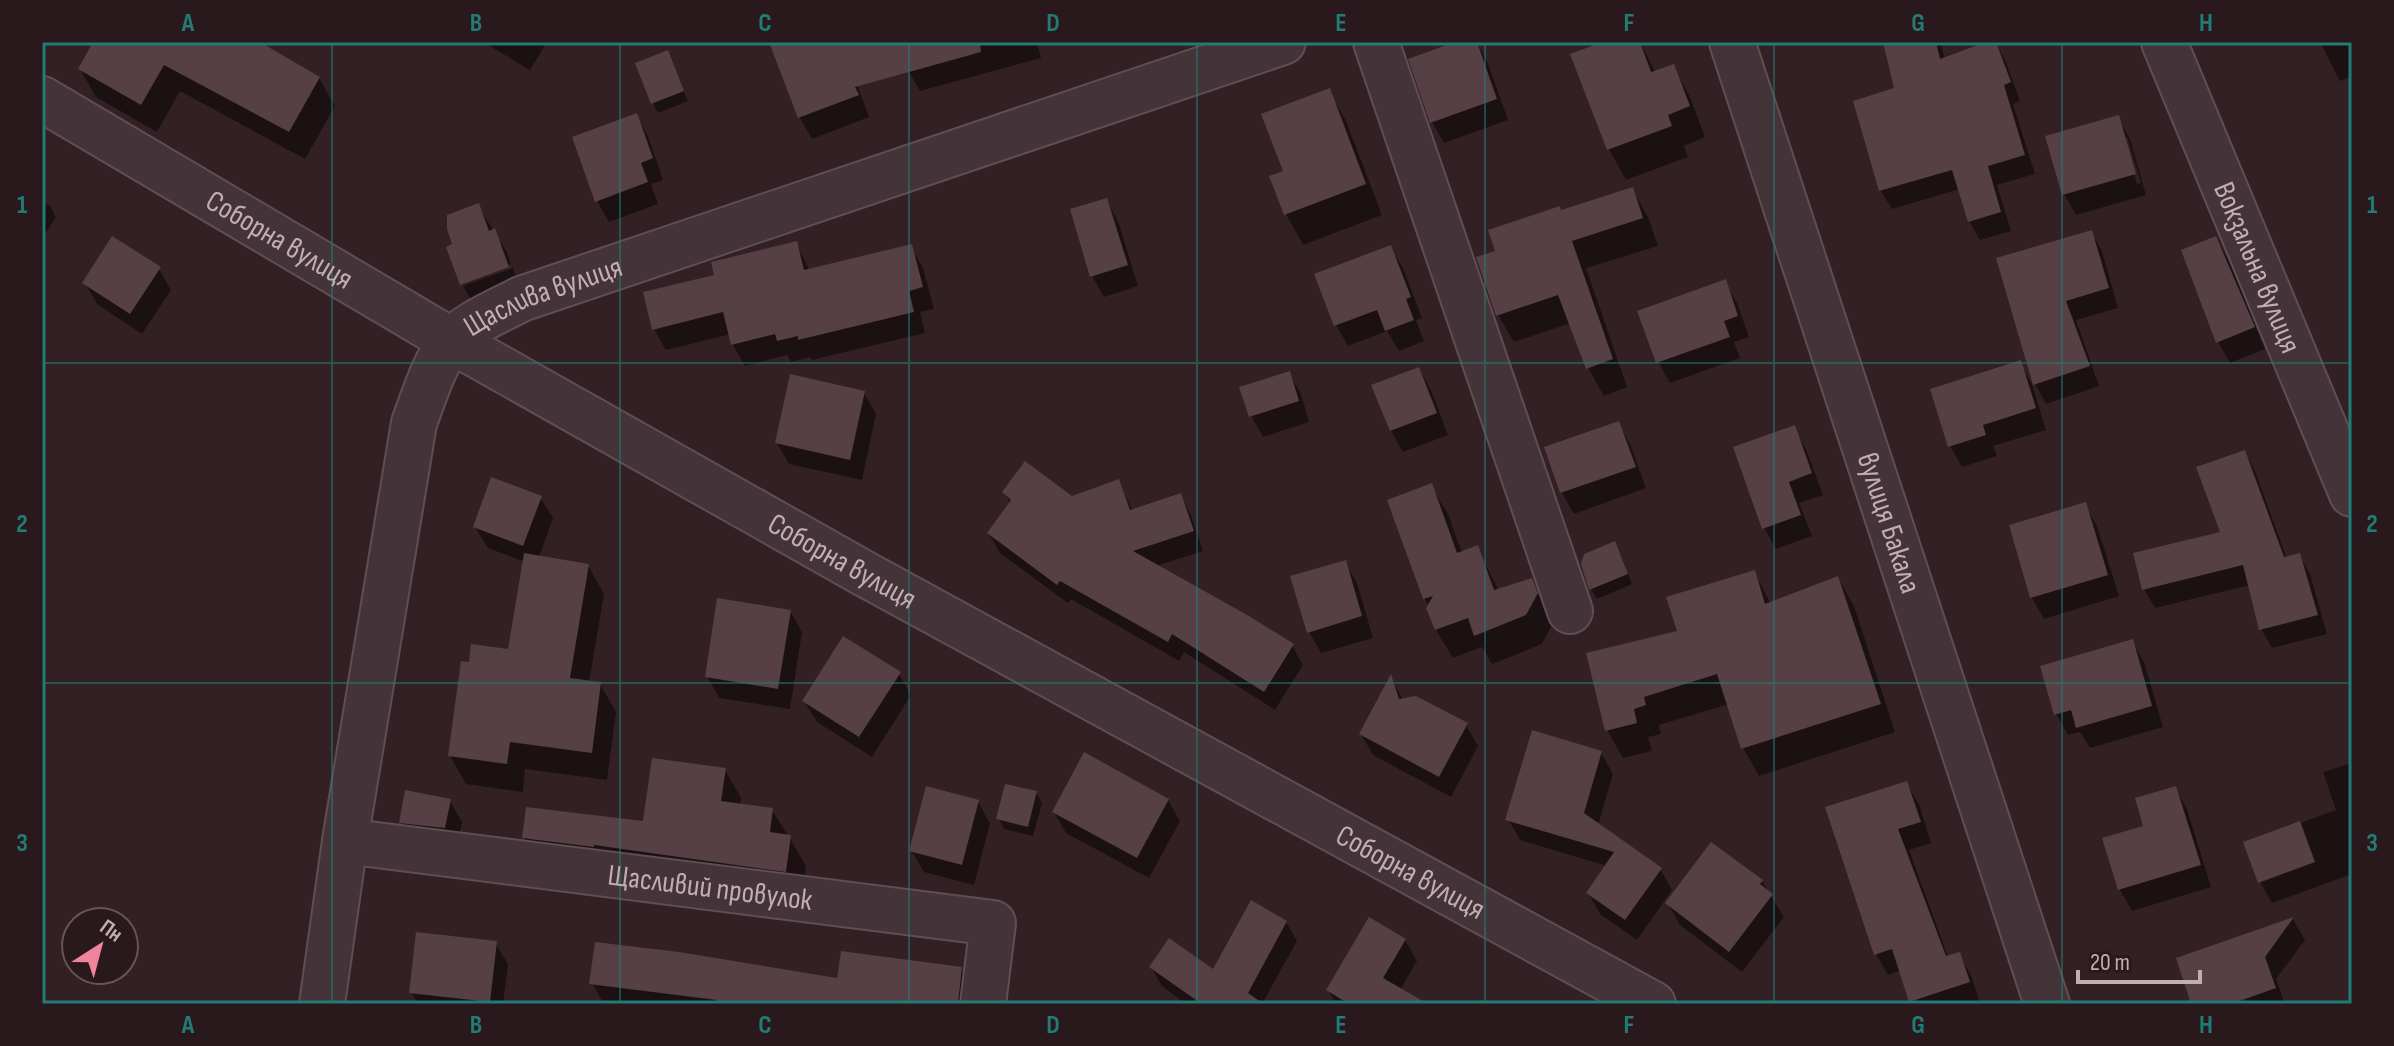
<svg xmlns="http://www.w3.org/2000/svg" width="2394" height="1046" font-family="'Sofia Sans Condensed',sans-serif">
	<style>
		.shadow { fill: #0007; fill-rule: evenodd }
		.building { fill: #563f45 }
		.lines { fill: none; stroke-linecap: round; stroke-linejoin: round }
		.minor-casing { stroke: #5f4e52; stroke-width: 48 }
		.minor { stroke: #443338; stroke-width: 44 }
		.grid { fill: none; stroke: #217c75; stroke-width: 2; stroke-opacity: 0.55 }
		.labels { text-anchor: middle; stroke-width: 8; stroke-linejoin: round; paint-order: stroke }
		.street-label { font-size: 30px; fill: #c1adb2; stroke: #29191d }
		.neatline { fill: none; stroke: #217c75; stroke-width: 3 }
		.grid-label { font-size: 26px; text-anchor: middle; font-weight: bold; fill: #217c75 }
	</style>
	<rect width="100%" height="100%" fill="#332025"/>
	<path class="shadow" d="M95,42h163l61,36 16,28 -30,53 -125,-68 -23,41 -61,-35 -16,-28z
		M483,42h64l-17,28z
		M775,42h66l28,75 -57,22 -12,-21 -28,-75z
		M900,42h137l4,16 -121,33 -11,-19z
		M1461,42h15l10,16 22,62 -64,23 -12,-21z
		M1609,42h31l16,31 17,-7 17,31 15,40 -21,9 4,11 -62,23 -17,-31z
		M1885,42h55l5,17 50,-17 10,18 15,41 -7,3 22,70 -38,11 14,46 -31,9 -11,-19 -9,-32 -68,20 -11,-18 -26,-89 41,-12z
		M2320,42h32v35l-12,4z
		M667,53l21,48 -30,12 -5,-10z
		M1329,91l17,30 36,94 -79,30 -17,-31 -1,-42z
		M636,115l12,21 15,44 -12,4 7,20 -49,18 -12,-21z
		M2118,118l12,21 16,56 -70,20 -12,-21zM2123,137h4l14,46 -4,1z
		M1632,189l16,28 10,29 -72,22 41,119 -23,9 -16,-28 -17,-45 -57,19 -16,-27v-63l63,-40z
		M1106,200l12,21 20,65 -34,11 -12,-21 -20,-66z
		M42,201l8,5 6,11 -14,22z
		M478,206l29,46 4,12 -48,18v3l-14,-37 6,-3z
		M2091,232l11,19 16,57 -42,12 23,66 -53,18 -11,-20z
		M2215,238l13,21 37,90 -35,14 -12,-21 -35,-91z
		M796,243l14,28 101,-24 12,21 11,41 -14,3 5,21 -113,27 -2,-3 -19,5 -4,-7 -42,11 -12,-21 -2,-11 -65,16 -12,-21 62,-53z
		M1390,247l13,21 19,50 -6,2 8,21 -25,10 -12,-20 -39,15 -12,-21z
		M513,268l7,21 -46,16 -11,-19z
		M159,269l12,21 -29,44 -45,-30 -12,-21z
		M1725,282l12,21 12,34 -15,5 6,16 -70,25 -12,-21z
		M2020,363l12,21 14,46 -53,16 4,10 -35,11 -12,-21z
		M1419,369l12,21 17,45 -45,17 -12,-21 -17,-45z
		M1289,373l12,21 8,28 -46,15 -12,-21z
		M864,393l12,21 -14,66 -73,-16 -12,-21z
		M1618,423l12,21 16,44 -72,26 -12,-21 -15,-45z
		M1794,428l12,21 17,46 -24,8 13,33 -36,13 -12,-21z
		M2245,452l10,19 32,88 12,-4 11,19 17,60 -55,14 -11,-19 -11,-44 -95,23 -11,-19 79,-55z
		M1118,482l15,29 47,-16 11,20 12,36 -47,15 136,79 11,20 -28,45 -91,-58 -5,9 -108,-62 -3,4 -68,-50 -11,-19 22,-30 -7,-12 68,6z
		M1431,486l17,28 14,39 15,-5 22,43 33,-10 21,42 -11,21 -50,20 -10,-17 -29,11 -17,-28 -11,-32z
		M540,497l13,21 -14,39 49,8 16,29 -15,89 11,1 16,28 -9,68 -82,-11 -2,23 -57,-8 -16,-28 20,-91 40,-14 15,-89 -37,-14 -13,-21z
		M2085,505l12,21 22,70 -75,23 -12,-21 -21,-72z
		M1620,554l12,30 -35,15 -6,-10z
		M1345,562l12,21 16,55 -52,15 -12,-21z
		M1754,572l17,32 67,-26 16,28 41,126 -136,44 -16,-28 -14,-44 -70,21 2,9 -13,3 4,14 -29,7 -16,-28 72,-97z
		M790,611l12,21 -12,77 -71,-11 -12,-22z
		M2132,641l12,21 19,65 -73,21 -10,-16 -12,3 -12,-21z
		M899,674l12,21 -39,62 -55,-35 -13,-21z
		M1391,678l12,22 63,25 12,21 -27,51 -78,-42 -12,-21z
		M1601,753l12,21 -15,51 62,44 12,21 -35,50 -37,-26 -12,-21 19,-27 -87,-26 -12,-21z
		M2352,763v111l-80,29 -12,-21 -14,-39 90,-33 -13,-38z
		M725,770l16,28 -1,7 32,5 17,27 17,29 -5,33 -260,-32 -17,-29 121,-15z
		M1906,783l13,21 12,39 -22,7 39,107 11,-3 12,21 9,28 -2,1h-66l-11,-34 -13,5 -12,-21 -49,-145z
		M2175,788l12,21 24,78 -79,24 -12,-21 -15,-51 41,-12z
		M1036,793l6,10 -9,33 -29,-7 -5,-10z
		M1168,800l12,21 -31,57 -83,-45 -12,-21z
		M450,801l12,21 -5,27 -44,-6 -12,-21z
		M978,802l12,21 -16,62 -50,-13 -13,-22z
		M1762,881l22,36 -42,55 -62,-47 -12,-21z
		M2293,919l12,21 -29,39 9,25h-91l-16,-45z
		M1286,922l11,19 -35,63h-76l-24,-18 -11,-19 63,5z
		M1405,940l12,21 -17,29 10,14h-74l-8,-14z
		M495,943l13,21 -5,40h-85l-7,-12z
		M961,969l14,25 -1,10h-370l-12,-21 247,-3z"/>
	<path class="building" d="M93,42h167l60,35 -31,55 -125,-67 -23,40 -63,-36z
		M769,42h211l1,10 -126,35 4,8 -61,23z
		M1455,42h22l20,57 -67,24 -22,-64z
		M1603,42h37l11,30 23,-8 16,42 -22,9 4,11 -65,24 -37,-96z
		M1883,42h53l4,17 46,-17h10l15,40 -7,3 21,70 -37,11 13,46 -33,10 -16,-52 -73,21 -26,-90 41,-13z
		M668,50l16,41 -33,13 -16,-41z
		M1330,88l36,96 -82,31 -15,-39 14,-5 -22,-57z
		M637,113l16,45 -12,5 7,19 -53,20 -23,-65z
		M2119,115l17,59 -74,21 -17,-59z
		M1633,187l10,31 -71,23 41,118 -27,10 -28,-74 -62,21 -20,-59 19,-6 -7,-21 72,-24 1,4z
		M1107,198l21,67 -38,12 -20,-68z
		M479,203l10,28 6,-3 14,39 -49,18 -14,-38 6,-3 -5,-15v-14z
		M2092,230l17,58 -43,13 24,65 -57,19 -37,-127z
		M112,236l49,31 -31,47 -48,-31z
		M2216,236l39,91 -39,16 -35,-93z
		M797,241l7,29 108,-26 11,43 -14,4 5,21 -116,28v-4l-21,5 -2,-7 -44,11 -8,-33 -71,18 -9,-38 71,-17 -3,-13z
		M1391,245l20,52 -5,2 8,21 -29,11 -8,-21 -43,16 -20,-52z
		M1726,279l12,37 -14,5 6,16 -74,26 -19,-52z
		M2021,360l15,48 -53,17 3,10 -38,12 -18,-58z
		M1419,367l18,46 -47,18 -19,-46z
		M1290,371l9,30 -50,16 -10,-30z
		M790,374l75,17 -15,69 -75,-17z
		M1619,421l17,46 -76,26 -16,-46z
		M1795,425l17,48 -23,9 12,33 -39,14 -29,-82z
		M2245,450l39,107 16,-4 18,62 -59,15 -16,-65 -101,25 -9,-37 87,-21 -24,-65z
		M1025,461l47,35 47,-17 11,31 51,-17 13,38 -61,20 116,65 45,28 -30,48 -92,-58 -4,8 -108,-61 -3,4 -70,-52 24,-33 -9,-8z
		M491,477l51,19 -19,50 -50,-19z
		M1432,483l25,70 21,-8 16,45 38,-12 6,15 -12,22 -52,21 -6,-18 -33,12 -9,-22 7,-12 -10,3 -36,-99z
		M2086,502l22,73 -78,23 -21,-73z
		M1615,541l13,33 -39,16 -8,-26 3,-10z
		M524,553l65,11 -19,114 31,4 -9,71 -82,-11 -3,22 -59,-8 13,-95 8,1 2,-18 37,5z
		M1346,560l16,56 -55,17 -17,-57z
		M1755,570l10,34 73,-28 43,128 -140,45 -24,-75 -73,23 2,8 -12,4 3,14 -32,8 -19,-78 91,-22 -11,-34z
		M717,598l74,12 -13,79 -73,-12z
		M843,636l58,36 -42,65 -57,-36z
		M2133,639l19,67 -76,22 -5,-18 -17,5 -14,-49z
		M1391,674l8,25 17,-3 52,27 -29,54 -80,-43z
		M1532,730l70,21 -18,62 78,55 -37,52 -39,-27 28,-41 -109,-32z
		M1084,752l85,47 -32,59 -85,-46z
		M652,758l74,10 -5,33 52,7 -3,24 21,3 -5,37 -192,-27v2l-72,-9 4,-31 117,14z
		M1907,781l14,41 -23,7 48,127 14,-4 10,30 -61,20 -17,-53 -18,6 -49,-148z
		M1005,784l32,7 -9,36 -32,-8z
		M926,786l53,14 -17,65 -53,-14z
		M2176,786l25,79 -83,25 -16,-52 41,-12 -8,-28z
		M405,790l46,9 -6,29 -46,-5z
		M2300,821l15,41 -57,21 -15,-41z
		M1711,842l52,38 -3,4 13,10 -44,58 -64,-49z
		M1251,900l36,21 -39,72 16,11h-70l2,-4 -47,-33 20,-29 44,31z
		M1369,917l37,22 -23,39 45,26h-79l-23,-14z
		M2294,917l-29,40 11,31 -45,16h-40l-15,-46z
		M416,932l81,9 -7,61 -81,-9z
		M595,942l84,10 158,26 4,-27 121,16 -4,37h-241v-4l-128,-16z"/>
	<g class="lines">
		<g class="minor-casing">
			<g id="minor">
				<path d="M1376,42l194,569"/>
				<path id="s1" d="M1732,42l315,962"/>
				<path id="s2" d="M2164,42l188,452"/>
				<path id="s3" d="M42,99l410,242 413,233 788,430"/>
				<path id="s4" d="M345,841l648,82 -10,81"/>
				<path id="s5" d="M322,1004l23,-163 69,-418c10,-26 19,-59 37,-81 15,-18 50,-32 70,-43l762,-257"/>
			</g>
		</g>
		<use href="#minor" class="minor"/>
	</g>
	<path class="grid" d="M332,42v962M620,42v962M909,42v962M1197,42v962M1485,42v962M1774,42v962M2062,42v962M42,363h2310M42,683h2310"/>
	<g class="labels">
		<g class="street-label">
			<text dy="10" stroke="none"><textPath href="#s3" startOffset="276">Соборна вулиця</textPath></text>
			<text dy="10" stroke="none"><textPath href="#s2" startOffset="244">Вокзальна вулиця</textPath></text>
			<text dy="10" stroke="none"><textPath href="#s5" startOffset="782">Щаслива вулиця</textPath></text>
			<text dy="10" stroke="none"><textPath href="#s1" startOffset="506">вулиця Бакала</textPath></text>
			<text dy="10" stroke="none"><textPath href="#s3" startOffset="924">Соборна вулиця</textPath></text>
			<text dy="10" stroke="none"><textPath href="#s3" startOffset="1572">Соборна вулиця</textPath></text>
			<text dy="10" stroke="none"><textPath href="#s4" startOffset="368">Щасливий провулок</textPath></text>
		</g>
	</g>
	<rect width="2394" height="1046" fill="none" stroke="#29191d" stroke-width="88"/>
	<g transform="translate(100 946) rotate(36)"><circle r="38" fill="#29191d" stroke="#665459" stroke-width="2"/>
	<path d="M0-6L14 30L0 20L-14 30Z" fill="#ee859d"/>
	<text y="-12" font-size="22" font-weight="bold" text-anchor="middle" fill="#c1adb2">Пн</text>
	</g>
	<path d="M2078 970v12h122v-12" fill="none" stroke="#c1adb2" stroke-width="4"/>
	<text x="2090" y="970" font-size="24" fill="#c1adb2" stroke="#29191d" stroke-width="6" paint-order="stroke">20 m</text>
	<rect x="44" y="44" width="2306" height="958" class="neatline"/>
	<g class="grid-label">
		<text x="188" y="31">A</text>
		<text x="476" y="31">B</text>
		<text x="765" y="31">C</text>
		<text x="1053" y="31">D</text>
		<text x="1341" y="31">E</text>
		<text x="1629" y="31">F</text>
		<text x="1918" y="31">G</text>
		<text x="2206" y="31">H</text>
		<text x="22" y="213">1</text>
		<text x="2372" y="213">1</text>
		<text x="22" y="532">2</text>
		<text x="2372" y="532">2</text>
		<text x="22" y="851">3</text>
		<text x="2372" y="851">3</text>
		<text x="188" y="1033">A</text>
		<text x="476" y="1033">B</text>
		<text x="765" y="1033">C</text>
		<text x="1053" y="1033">D</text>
		<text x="1341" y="1033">E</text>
		<text x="1629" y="1033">F</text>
		<text x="1918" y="1033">G</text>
		<text x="2206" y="1033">H</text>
	</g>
</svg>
